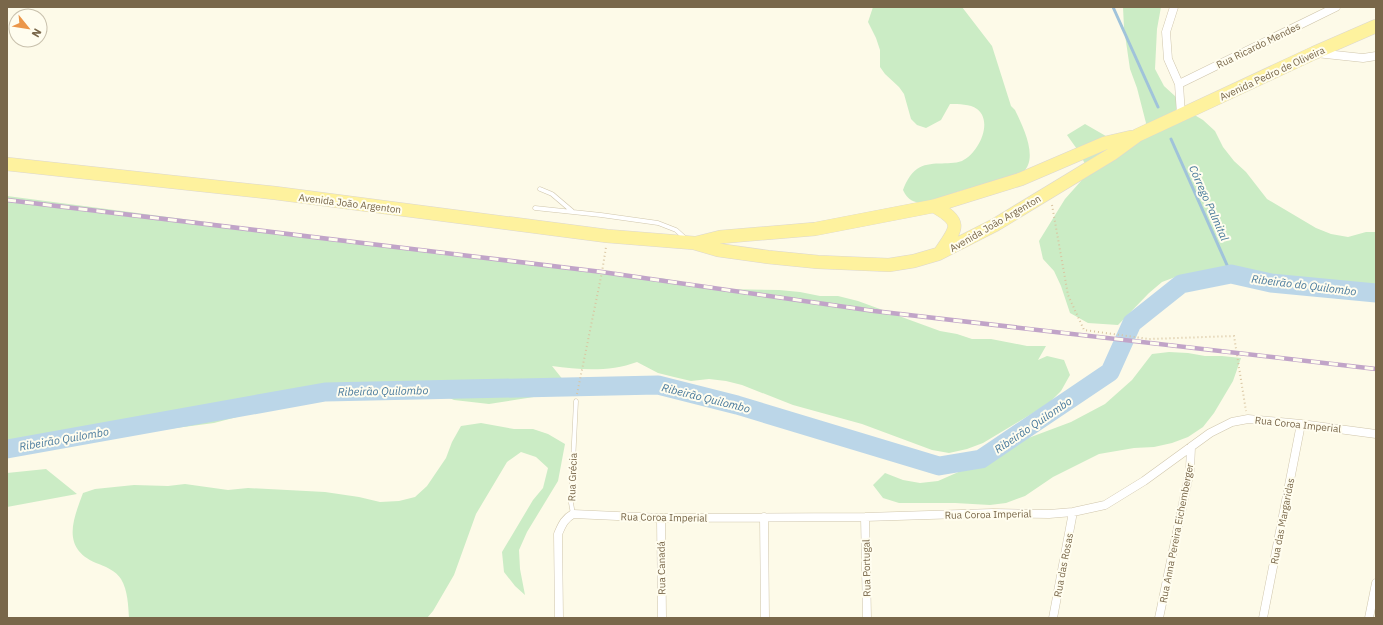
<svg xmlns="http://www.w3.org/2000/svg" width="1383" height="625" font-family="'IBM Plex Sans',sans-serif">
	<style>
		.green { fill: #cbecc5 }
		.lines { fill: none; stroke-linecap: round; stroke-linejoin: round }
		.stream { stroke: #a0c3da; stroke-width: 3 }
		.river { stroke: #bbd6e8; stroke-width: 19 }
		.lane-casing { stroke: #d0c6ac; stroke-width: 5 }
		.street-casing { stroke: #d0c6ac; stroke-width: 9 }
		.primary-casing { stroke: #dcd7d0; stroke-width: 14 }
		.path { stroke: #d9c5a1; stroke-width: 2; stroke-dasharray: 1 3; stroke-linecap: butt }
		.lane { stroke: #fff; stroke-width: 4 }
		.street { stroke: #fff; stroke-width: 8 }
		.primary { stroke: #fef29e; stroke-width: 13 }
		.rail-casing { stroke: #c1a4c8; stroke-width: 4.5 }
		.rail { stroke: #fffdef; stroke-width: 3; stroke-dasharray: 9; stroke-linecap: butt }
		.labels { text-anchor: middle; stroke-width: 4; stroke-linejoin: round; paint-order: stroke }
		.street-label { font-size: 10px; fill: #79674a; stroke: #fffdef }
		.water-label { font-size: 11px; font-style: italic; fill: #48799c; stroke: #fffdef }
	</style>
	<rect width="100%" height="100%" fill="#fdfae8"/>
	<path class="green" d="M873,7h89l30,39 19,60 4,4c7,15 25,49 7,63 -3,2 -9,5 -13,7 -14,5 -31,6 -46,10 -15,4 -30,15 -47,12 -7,-2 -10,-6 -13,-12 3,-8 7,-16 14,-21 13,-9 31,-3 45,-8 16,-7 32,-39 15,-52 -7,-5 -18,-5 -27,-5l-9,16 -15,8 -9,-3 -6,-6 -7,-25 -5,-7 -14,-13 -5,-7v-17l-4,-12 -8,-16z
		M1123,7h38l-4,22 -2,40 9,17 12,11 10,13 17,10 12,11 8,16 11,14 12,11 21,27 49,29 15,6 17,3 18,-5h10v64l-13,2 -15,-6 -17,-3 -12,2 -21,-2 -50,-15h-17l-18,-2 -18,2 -17,2 -16,6 -13,11 -31,32 -30,-2 -18,-10 -9,-27 -7,-15 -11,-12 -4,-18 26,-42 24,-27 -10,-20 -12,-17 18,-11 33,19 20,-2 8,-18 -9,-35 -7,-19 -6,-41z
		M7,196l651,85 2,-3 61,11 58,1 21,2 20,4h18l20,5 82,30 17,3 15,5h19l36,7h19l-8,14 9,-4 17,4 6,15 -9,16 -13,13 -65,39 -16,6 -18,4 -17,-3 -70,-26 -69,-19 -51,-20 -16,-4 -17,-2 -18,2 -17,-4 -16,-4 -21,-11c-27,10 -57,8 -85,4l12,15 -3,8 -8,5 -64,10 -35,-4 -26,-11 -38,-1 -56,9 -33,3 -87,23 -84,11 -68,11 -29,7h-26z
		M1169,352l19,1 17,3h17l19,2 -8,23 -19,32 -11,14 -15,10 -16,6 -18,4 -20,1 -35,6 -46,23 -28,19 -19,7 -16,2 -35,-2h-56l-16,-5 -10,-13 12,-12 18,7 17,3 18,-2 50,-22 35,-19 48,-18 34,-18 27,-24 20,-26z
		M481,423l33,6h19l15,5 17,10 -7,37 -31,51 -8,18 1,19 5,26 -10,-9 -11,-14 -2,-20 31,-52 10,-12 5,-20 -12,-11 -15,-5 -14,10 -31,52 -22,61 -21,36 -6,7h-298c-1,-13 -1,-27 -8,-39 -5,-8 -16,-13 -25,-16 -35,-15 -23,-43 -13,-70l12,-4 39,-4 34,1 17,-2 43,6 20,-2 77,4 34,5 21,5 19,-1 16,-4 12,-11 19,-28 6,-16 9,-16z
		M46,469l31,25 -70,13v-34z"/>
	<g class="lines">
		<path class="stream" d="M1113,7l45,100
			M1171,139l60,135"/>
		<path class="river" d="M7,449l318,-57 333,-7 79,20 202,61 42,-7 129,-87 22,-49 49,-39 50,-10 40,9 105,10"/>
		<g class="lane-casing">
			<path id="lane" d="M540,189l12,5 20,17
				M535,208l66,7 57,8 18,7 10,9
				M573,514l-2,-11 5,-102"/>
		</g>
		<g class="street-casing">
			<path id="street" d="M1174,7l-8,25 2,27 11,25 2,31
				M1316,53l47,5 13,-2
				M1179,84l157,-77
				M764,517l1,101
				M865,517l2,101
				M661,518l1,100
				M559,618l-1,-84c4,-9 6,-15 15,-20l88,4 204,-1 128,-4 56,1 24,-2 32,-7 39,-24 66,-48 22,-11 16,-3 53,5 75,10
				M1053,618l20,-106
				M1159,618l31,-148 1,-23
				M1263,618l38,-194
				M1369,618l7,-35"/>
		</g>
		<g class="primary-casing">
			<path id="primary" d="M7,164l268,29 332,43 87,7 24,7 50,7 50,5 71,3 25,-4 24,-7 57,-29 117,-71 26,-19 176,-82 62,-27
				M934,206c28,16 24,21 7,45
				M696,243l24,-6 95,-8 119,-23 87,-27 84,-36 26,-6"/>
		</g>
		<path class="path" d="M1052,205l16,90 16,35 65,9 85,-3 12,75
			M577,394l25,-122 4,-25"/>
		<use href="#lane" class="lane"/>
		<use href="#street" class="street"/>
		<use href="#primary" class="primary"/>
		<g class="rail-casing">
			<path id="rail" d="M7,200l595,72 272,39 502,58"/>
		</g>
		<use href="#rail" class="rail"/>
	</g>
	<g class="labels">
		<g class="street-label">
			<text transform="translate(1258 45) rotate(-26)" y="4">Rua Ricardo Mendes</text>
			<text transform="translate(1272 73) rotate(-25)" y="4">Avenida Pedro de Oliveira</text>
			<text transform="translate(350 203) rotate(7)" y="4">Avenida João Argenton</text>
			<text transform="translate(995 223) rotate(-30)" y="4">Avenida João Argenton</text>
			<text transform="translate(1298 424) rotate(6)" y="4">Rua Coroa Imperial</text>
			<text transform="translate(572 477) rotate(-88)" y="4">Rua Grécia</text>
			<text transform="translate(988 514) rotate(-1)" y="4">Rua Coroa Imperial</text>
			<text transform="translate(664 517) rotate(1)" y="4">Rua Coroa Imperial</text>
			<text transform="translate(1282 521) rotate(-79)" y="4">Rua das Margaridas</text>
			<text transform="translate(1176 533) rotate(-79)" y="4">Rua Anna Pereira Eichemberger</text>
			<text transform="translate(1063 565) rotate(-79)" y="4">Rua das Rosas</text>
			<text transform="translate(661 568) rotate(-91)" y="4">Rua Canadá</text>
			<text transform="translate(866 568) rotate(-91)" y="4">Rua Portugal</text>
		</g>
		<g class="water-label">
			<text transform="translate(1209 203) rotate(66)" y="4">Córrego Palmital</text>
			<text transform="translate(1304 285) rotate(7)" y="4">Ribeirão do Quilombo</text>
			<text transform="translate(383 391) rotate(-1)" y="4">Ribeirão Quilombo</text>
			<text transform="translate(706 398) rotate(14)" y="4">Ribeirão Quilombo</text>
			<text transform="translate(1033 425) rotate(-34)" y="4">Ribeirão Quilombo</text>
			<text transform="translate(64 439) rotate(-10)" y="4">Ribeirão Quilombo</text>
		</g>
	</g>
	<rect width="1383" height="625" fill="none" stroke="#79674a" stroke-width="16"/>
	<g transform="translate(28 28) rotate(120)"><circle r="19" fill="#fffdef" stroke="#c9c1ad"/>
	<path d="M0-3L7 15L0 10L-7 15Z" fill="#eb9649"/>
	<text y="-6" font-size="11" font-weight="bold" text-anchor="middle" fill="#79674a">N</text>
	</g>
</svg>
